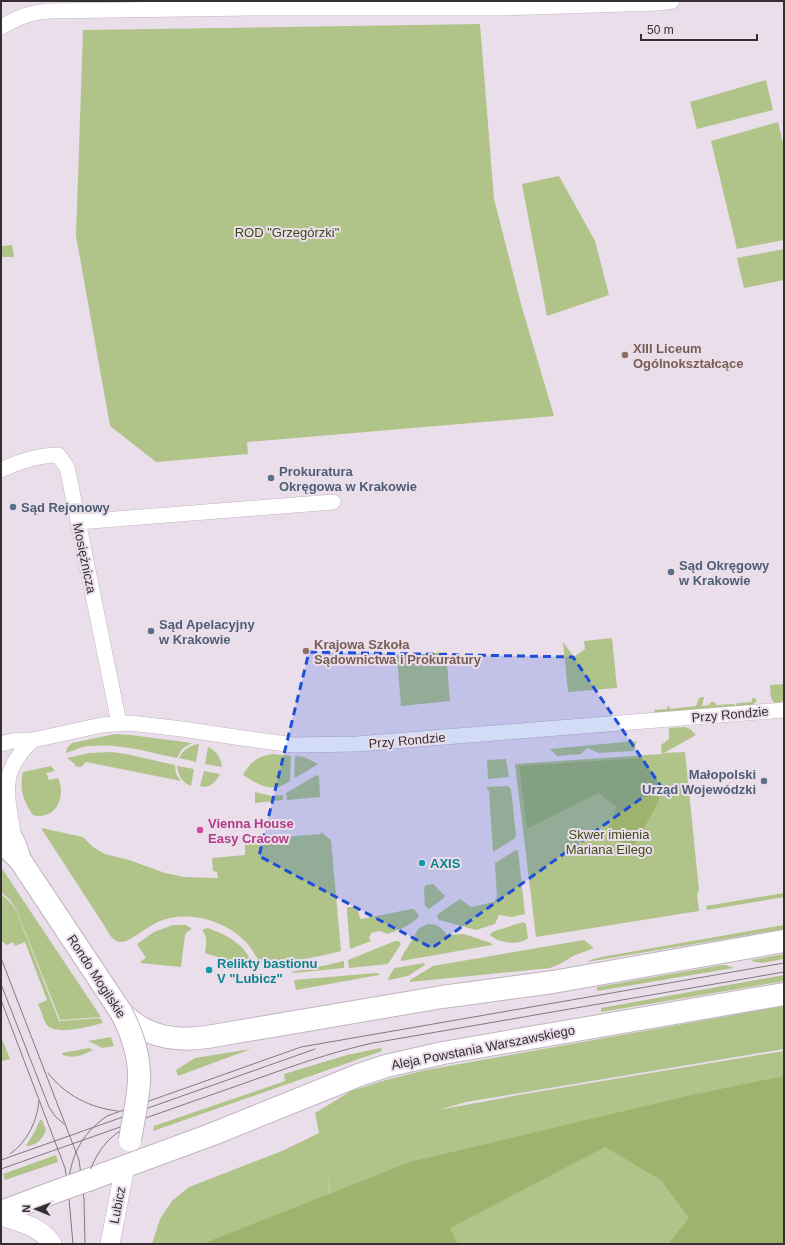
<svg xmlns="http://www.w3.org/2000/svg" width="785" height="1245" font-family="Arial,sans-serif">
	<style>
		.green { fill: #b0c389 }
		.forest { fill: #9eb46e }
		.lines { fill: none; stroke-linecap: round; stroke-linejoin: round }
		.minor-casing { stroke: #c0b4c0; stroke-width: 16 }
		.tertiary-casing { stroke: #c0b4c0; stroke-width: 20 }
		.secondary-casing { stroke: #c0b4c0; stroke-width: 24 }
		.primary-casing { stroke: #c0b4c0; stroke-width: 24 }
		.minor { stroke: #fff; stroke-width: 15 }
		.tertiary { stroke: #fff; stroke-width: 19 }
		.secondary { stroke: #fff; stroke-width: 22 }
		.primary { stroke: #fff; stroke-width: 22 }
		.tram { stroke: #807980; stroke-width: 1 }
		.primary-bridge-casing { stroke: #c0b4c0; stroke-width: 24; stroke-linecap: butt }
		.primary-bridge { stroke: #fff; stroke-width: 22 }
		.marked { fill: #1d4ed8; fill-opacity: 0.2; stroke: #1d4ed8; stroke-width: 3; stroke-dasharray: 8 5; stroke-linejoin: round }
		.education-dot { fill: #8d6e63; stroke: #ebdeeb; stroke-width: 1.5 }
		.service-dot { fill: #5c6f8a; stroke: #ebdeeb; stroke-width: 1.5 }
		.hotel-dot { fill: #d1479c; stroke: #ebdeeb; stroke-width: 1.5 }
		.culture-dot { fill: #0f9aa8; stroke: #ebdeeb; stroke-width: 1.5 }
		.labels { text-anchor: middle; stroke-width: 4; stroke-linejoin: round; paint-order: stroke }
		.park-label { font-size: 13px; fill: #3d4b18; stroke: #ebdeeb }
		.education-label { font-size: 13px; font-weight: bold; fill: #785e54; stroke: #ebdeeb; text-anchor: start }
		.service-label { font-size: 13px; font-weight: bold; fill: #4e5e75; stroke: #ebdeeb; text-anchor: start }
		.street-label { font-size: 13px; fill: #332f33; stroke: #ebdeeb }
		.hotel-label { font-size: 13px; font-weight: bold; fill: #b23c85; stroke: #ebdeeb; text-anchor: start }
		.culture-label { font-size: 13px; font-weight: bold; fill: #0d838f; stroke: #ebdeeb; text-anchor: start }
	</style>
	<rect width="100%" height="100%" fill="#ebdeeb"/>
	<path class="green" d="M480,24l14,175 27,105 33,112 -307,26 1,12 -92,8 -46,-36 -34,-190 7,-206z
		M766,80l7,30 -76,19 -7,-27z
		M778,122l6,25v93l-47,9 -26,-108z
		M559,176l36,65 14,54 -62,21 -25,-132z
		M1,236l1,10 10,-1 2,12h-13z
		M784,249v31l-40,8 -7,-30z
		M612,638l5,50 -49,4 -5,-50 11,15 11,-8 -1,-8z
		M446,652l4,49 -49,5 -4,-50z
		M784,684v16l-6,4c-9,-2 -7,-12 -8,-19z
		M702,697h2l-2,9 7,-1 2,-3h4l1,3 18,-1v1h2l1,-2 15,-1v-4h3l2,3 -6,5 -96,8 -1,-4 13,-1v-2l2,-1 1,3 26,-3 3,-8z
		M685,727l5,2 6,6 -32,18 21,-1 14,138 -2,5 2,16 -163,26 -21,-173 147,-10 -1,-9 8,-6v-11z
		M115,734l16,1 61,8 -10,6 -5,9c-29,-6 -58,-15 -87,-12 -9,0 -16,5 -24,7l1,-5 5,-5z
		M635,741l1,1 -1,7 -2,2 -34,2 -12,-5 -6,6 -24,2 -7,-7z
		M199,744l-3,18 -17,-4c4,-8 11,-13 20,-14z
		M208,747c9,4 13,11 14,20l-17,-3z
		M112,752l14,2 49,11 1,9 5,7 -95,-19 -5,5 -6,-1v-2l-8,-6 22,-5z
		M273,754l18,2 -1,25c-19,13 -30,4 -47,-6 7,-13 15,-19 30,-21z
		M295,756l9,1 14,7 -16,10 -8,4z
		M506,759l3,18 -21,2 -1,-19z
		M51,766l4,5 -9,2 3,7 9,-2c9,19 -3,43 -25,37 -10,-15 -14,-25 -10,-43z
		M177,766l17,3 -3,17c-9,-3 -13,-12 -14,-20z
		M204,771l16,3c-4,8 -11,15 -20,12z
		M317,775l2,1 1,21 -33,3 -1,-7z
		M508,786l3,3 5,46 -1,3 -22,14 -4,-61 -3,-4z
		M255,792l17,4 11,-1v5l-28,3z
		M41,828l42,9 10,10 12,7 24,6 36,13 19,4 34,1 -1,-6 -4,-1 -1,-13 33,-3v-15l76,-6v-2l10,8 10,111c-27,7 -53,12 -81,11 -5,-7 -9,-14 -14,-20 -21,-22 -59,-33 -88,-20 -10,4 -26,18 -35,20 -8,1 -13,-6 -16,-12z
		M516,850l2,1 7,63 -13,3 -13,-2 -4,9 -19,6 -37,-10 -2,-3 1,-3 22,-15 11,8 23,-5 3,-5 -2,-34z
		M1,867l100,150 -41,3 -44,-111 -6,-9 -9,-8z
		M433,884l12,12 -1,2 -15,11 -4,-3 -1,-18 2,-3z
		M784,893v4l-77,13 -1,-4z
		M1,894l9,8 6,8 43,111 41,-3 3,5c-13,3 -48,14 -57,1 -3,-6 -5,-14 -8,-20l9,-4 -22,-58 -10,4 -2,-4 -6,3 -6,-4z
		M349,907h7l1,1 3,10 1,1 51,-10 3,1 4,6c-6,9 -22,14 -31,18l-8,-3 -9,2 -2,5 2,3 -21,8 -3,-38v-3z
		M523,922l3,2 2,14c-8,8 -30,5 -38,-3l2,-3z
		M428,924c11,0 13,4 19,11l17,-1 27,9 1,2 -91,16v-3l18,-30z
		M173,925h13l6,4 -4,2 -3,4 -4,32 -40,-4 -1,-1 6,-4 -9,-14 17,-12z
		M784,925v4l-197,33 6,-3 14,-3z
		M207,928c17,5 40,17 44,35l-9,-1 -13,8 -12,-13 -12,-4c1,-8 3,-17 -3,-23z
		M584,940l10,8 -21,8 -13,8 -10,4 -140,14v-2l23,-14z
		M395,941h4l2,3 -13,20 -39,4 -1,-8z
		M784,954v5c-9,1 -25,7 -33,1z
		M344,961v7l-50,5 -3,-1 36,-7z
		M424,963l1,2 -17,11 -19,4 -1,-1 5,-9 2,-2z
		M722,965h4l8,3 -137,23v-4z
		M376,973l4,1 -1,1 -83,15 -2,-10z
		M784,975v6l-183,31v-4z
		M784,1006v43l-318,53 -28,8 92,-17 254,-42v193h-445l-12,-71 10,71h-185l8,-25 12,-18 17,-14 93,-36 37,-18 -4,-20 36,-22 35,-11 40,-10z
		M111,1037l3,9 -12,2 -9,-5 -5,-2z
		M2,1039l8,20 -8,2 -1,-1z
		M89,1048l4,2c-11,5 -18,9 -30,5l-1,-2z
		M381,1048l1,3 -229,80 1,-5 131,-45 -1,-7 63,-19z
		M251,1049l-73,27 -2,-6 19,-12z
		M40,1120h2l4,10c-4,10 -9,15 -20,16l9,-15z
		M56,1155l2,7 -53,18 -2,-6z"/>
	<path class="forest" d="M642,758l15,21 2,22 -26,47 -27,-15 11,-26 -19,-14 -71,36 -8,-63z
		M784,1076v168h-116l21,-26 -28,-38 -56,-33 -155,81 8,16h-256l208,-82 277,-66z"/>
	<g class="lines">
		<g class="minor-casing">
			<path id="minor" d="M1,27c15,-9 29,-15 47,-16l203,-3h248l159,-5 14,-2
				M1,470c17,-8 38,-15 57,-15l9,12 52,256
				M78,522l255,-20
				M1,744l11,-3 21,-1 69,-15 28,-2 52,6 60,9 52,7 63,-1 427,-34
				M13,832c-7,-41 -13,-62 20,-92"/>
		</g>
		<g class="tertiary-casing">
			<path id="tertiary" d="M1,1216c19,6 40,11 51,28
				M110,1244l15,-78"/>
		</g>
		<g class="secondary-casing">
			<path id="secondary" d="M1,818l14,27 5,15"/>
		</g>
		<g class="primary-casing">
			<path id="primary" d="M1,841l19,19 101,152c24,25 53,30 86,25l235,-40 111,-15 231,-41
				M88,1180l125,-46 146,-59 27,-9 57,-13 341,-59
				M1,1212l59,-22"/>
		</g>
		<use href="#minor" class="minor"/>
		<use href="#tertiary" class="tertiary"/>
		<use href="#secondary" class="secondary"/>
		<use href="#primary" class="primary"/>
		<path class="tram" d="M1,958l78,202 5,39 1,45
			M1,984l48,123 6,9 9,8
			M1,1000l64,168 3,20 5,56
			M48,1073c17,22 42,35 70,38
			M10,1154c17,-12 27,-32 29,-53
			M1,1160l314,-111
			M1,1169l278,-98c31,-11 62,-21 94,-28l411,-71
			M68,1188c2,-31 13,-54 39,-72l194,-69 483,-84
			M85,1188c5,-24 17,-47 38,-59"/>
		<g class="primary-bridge-casing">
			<path id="primary-bridge" d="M121,1012c11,21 19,45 18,69 -1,20 -6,40 -9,59
				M60,1190l28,-10"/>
		</g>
		<use href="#primary-bridge" class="primary-bridge"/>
	</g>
	<path class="marked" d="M309,652l264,5 87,128 -228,163 -173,-92z"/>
	<g class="education-dot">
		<circle cx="625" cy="355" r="4"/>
		<circle cx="306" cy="651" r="4"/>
	</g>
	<g class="service-dot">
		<circle cx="271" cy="478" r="4"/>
		<circle cx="13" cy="507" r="4"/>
		<circle cx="671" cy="572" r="4"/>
		<circle cx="151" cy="631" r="4"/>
		<circle cx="764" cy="781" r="4"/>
	</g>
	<circle class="hotel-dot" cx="200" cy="830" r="4"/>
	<g class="culture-dot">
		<circle cx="422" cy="863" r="4"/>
		<circle cx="209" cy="970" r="4"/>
	</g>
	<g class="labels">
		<g class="park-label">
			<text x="287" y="237">ROD "Grzegórzki"</text>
			<text x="609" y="839">Skwer imienia<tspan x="609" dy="15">Mariana Eilego</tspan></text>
		</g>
		<g class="education-label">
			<text x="633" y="353">XIII Liceum<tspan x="633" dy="15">Ogólnokształcące</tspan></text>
			<text x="314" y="649">Krajowa Szkoła<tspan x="314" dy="15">Sądownictwa i Prokuratury</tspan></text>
		</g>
		<g class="service-label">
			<text x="279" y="476">Prokuratura<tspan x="279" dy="15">Okręgowa w Krakowie</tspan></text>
			<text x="21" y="512">Sąd Rejonowy</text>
			<text x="679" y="570">Sąd Okręgowy<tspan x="679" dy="15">w Krakowie</tspan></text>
			<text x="159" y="629">Sąd Apelacyjny<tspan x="159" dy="15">w Krakowie</tspan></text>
			<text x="756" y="779" text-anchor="end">Małopolski<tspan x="756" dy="15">Urząd Wojewódzki</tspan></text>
		</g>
		<g class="street-label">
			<text transform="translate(85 558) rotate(78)" y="5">Mosiężnicza</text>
			<text transform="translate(730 714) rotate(-5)" y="5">Przy Rondzie</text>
			<text transform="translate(407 740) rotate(-5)" y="5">Przy Rondzie</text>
			<text transform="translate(97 976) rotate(57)" y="5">Rondo Mogilskie</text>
			<text transform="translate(483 1047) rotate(-11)" y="5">Aleja Powstania Warszawskiego</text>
			<text transform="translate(117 1205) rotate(-79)" y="5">Lubicz</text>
		</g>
		<g class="hotel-label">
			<text x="208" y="828">Vienna House<tspan x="208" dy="15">Easy Cracow</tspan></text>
		</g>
		<g class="culture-label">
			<text x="430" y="868">AXIS</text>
			<text x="217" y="968">Relikty bastionu<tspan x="217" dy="15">V "Lubicz"</tspan></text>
		</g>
	</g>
	<rect width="785" height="1245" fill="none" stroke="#332f33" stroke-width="4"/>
	<g transform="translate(36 1209) rotate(271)" stroke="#ebdeeb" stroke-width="3" paint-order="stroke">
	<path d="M0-3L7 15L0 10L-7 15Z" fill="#332f33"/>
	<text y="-6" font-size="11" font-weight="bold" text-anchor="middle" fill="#332f33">N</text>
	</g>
	<path d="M641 34v6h116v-6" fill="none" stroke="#332f33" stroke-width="2"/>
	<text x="647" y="34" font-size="12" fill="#332f33" stroke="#ebdeeb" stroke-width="3" paint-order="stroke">50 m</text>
</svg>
